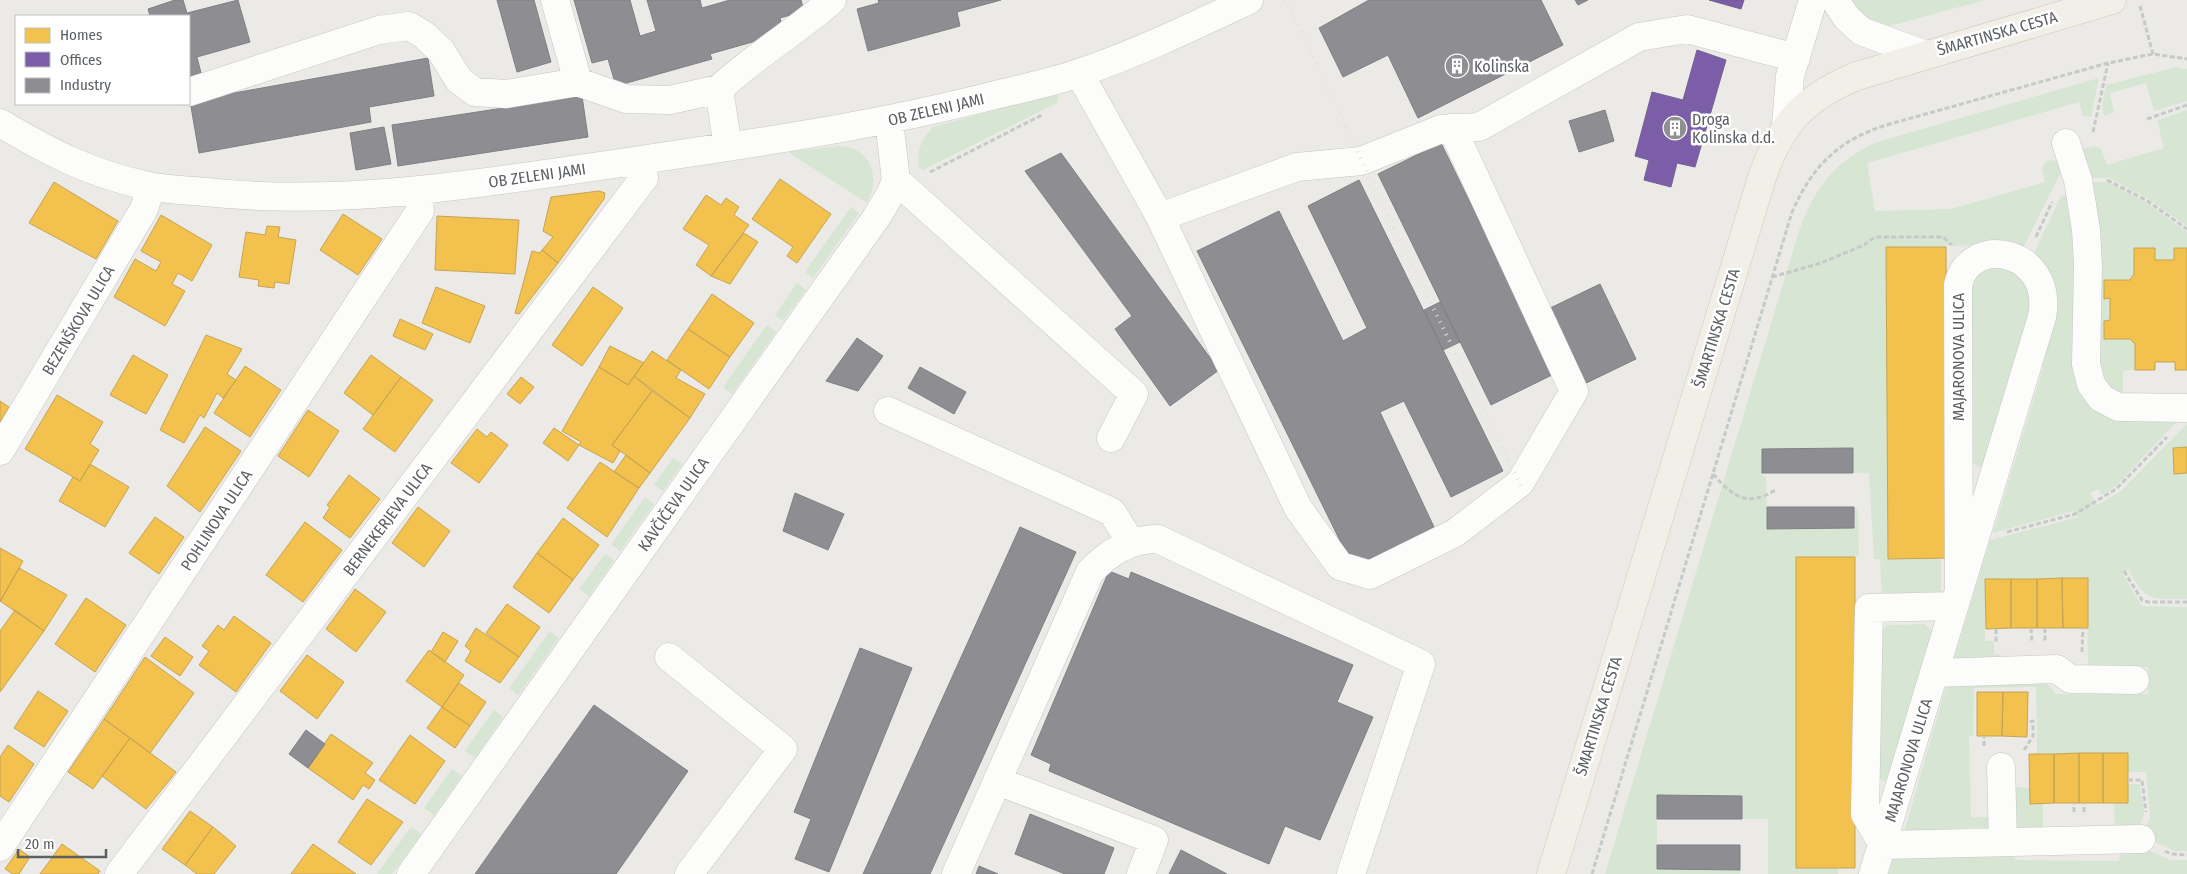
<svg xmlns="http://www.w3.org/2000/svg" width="2187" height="874" font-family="'Fira Sans Condensed',sans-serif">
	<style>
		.green { fill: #d6e6d3 }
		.homes { fill: #f2c14e; stroke: #c5a455 }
		.offices { fill: #7b5ea7; stroke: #725f93 }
		.industry { fill: #8d8d92; stroke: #7e8084 }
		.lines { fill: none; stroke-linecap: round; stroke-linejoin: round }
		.minor-casing { stroke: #c6c6c6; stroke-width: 29 }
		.major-casing { stroke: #d1c8b6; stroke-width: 29 }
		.path { stroke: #c5cac8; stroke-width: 3; stroke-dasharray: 5 2.5; stroke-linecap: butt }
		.minor { stroke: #fcfcfb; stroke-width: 28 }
		.major { stroke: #f2efe8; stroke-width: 28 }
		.rail { stroke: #e2e2e2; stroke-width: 4; stroke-dasharray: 1 6; stroke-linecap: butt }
		.labels { text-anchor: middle; stroke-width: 5; stroke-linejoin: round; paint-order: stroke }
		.street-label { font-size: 16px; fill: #5c6064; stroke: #fff }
		.poi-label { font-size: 16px; fill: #5c6064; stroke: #fff; text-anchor: start }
	</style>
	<rect width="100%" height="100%" fill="#ebeae6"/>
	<path class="green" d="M1852,0h133l-99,27 -25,-11z
		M2177,67l10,2v32l-33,10 -8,-28 -36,10 4,19 -9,4c-6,-8 0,-21 1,-31z
		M2099,78l-8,39 -8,-1 -4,-14 -212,61 8,48 76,-2 94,-27 -3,-13 4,-8 10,-1 7,8 -41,82 -29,-5 -106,2 54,311v37l-59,1 -2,-37h-6l-5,-86h-16v-25l-91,1 1,27 3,1 1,51h87v-21l4,3 1,45 -4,2 -59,311h42v6h-70v-55h-26v-23l-85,-1v74l83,1v4h-135l194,-643c16,-44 35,-69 78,-89z
		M1053,94l6,2 -2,7 -134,67 -5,-3c-1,-17 3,-27 15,-40z
		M2187,110v116l-40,-28 -38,-20h-22l-6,-25 2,-4 11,-3 7,3 6,16 57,-17 -7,-28z
		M837,146c33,0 45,30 30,57l-79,-51z
		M2088,182h20l36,19 43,31v16h-13v12h-19v-12h-21v26l-4,6h-26v18h6v22l-6,1v17l26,1 5,5v26l-12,1v25l-16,-8 -8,-18z
		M2070,195l4,33 2,145 101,48 -61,65 -14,9 -4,-6 -8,4 7,12 23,-13 67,-68v23l-14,1 1,25h13v126c-37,-1 -40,5 -59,-30l-6,4 20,33 45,1v244h-12l-27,-12c-2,-9 -3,-13 2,-21l-4,-46h-18v-19l-91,1 -1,-67 -62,1 -1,47 -4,1 2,81h20l3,14 -91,5 44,-153 95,-4 14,15h92v-27h-60l-1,-89 -102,1v62h9v13h7l-2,5 -46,3 37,-122 88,-23 -4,-6 -81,22 50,-165 -4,-11 -7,-100 29,-61z
		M851,207l8,6 -46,65 -8,-6z
		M2011,266l24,30 -49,172c-6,0 -11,-2 -13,-7l-1,-166h-5l12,-25z
		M797,283l9,7 -23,31 -8,-6z
		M767,325l9,7 -44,62 -9,-7z
		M673,458l9,6 -19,27 -9,-6z
		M645,497l9,7 -34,47 -9,-7z
		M605,554l9,6 -25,36 -10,-7z
		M1925,624l7,8 -45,150 -6,-2 -1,-3v-145l8,-7z
		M550,631l9,7 -41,57 -9,-7z
		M494,710l9,7 -28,41 -10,-7z
		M452,769l10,7 -28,39 -10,-7z
		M2128,784h12c0,10 4,19 4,30 -1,6 -5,9 -6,16h-23l-1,-27h14z
		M2015,787l15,1v15h13v26l-29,5z
		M411,827l10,7 -29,40h-15z
		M2124,850l26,1 20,9h17v14h-300l4,-17 123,-3 2,6 103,1 1,-8z"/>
	<path class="homes" d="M780,179l51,35 -34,49 -10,-7 6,-9 -41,-28z
		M54,182l64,39 -22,38 -67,-36z
		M599,191l6,2 -1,6 -46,64 -16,-13 11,-13 -10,-6 8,-34z
		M706,195l15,10 5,-7 13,9 -5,8 15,10 -38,51 -15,-11 13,-20 -26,-16z
		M343,214l39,25 -24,36 -38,-25z
		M161,215l51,30 -20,36 -14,-8 -6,11 13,7 -20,35 -51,-29 21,-38 21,12 5,-9 -20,-11z
		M437,216l82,4 -4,54 -80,-4z
		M267,226l13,1 -2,10 18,3 -7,44 -14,-2 -1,6 -16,-2 1,-6 -20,-3 7,-45 19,3z
		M744,233l14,9 -28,42 -19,-8z
		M1886,247h60l2,311 -60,1z
		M2134,248h21v12h19v-12h13v122h-12v-8h-20v8h-20v-26l-5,-5h-26v-18l6,-1v-22l-6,1v-19h26l4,-6z
		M542,250l16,13 -39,51 -4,-1 17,-62 8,2z
		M436,287l49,19 -15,37 -48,-20z
		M593,287l30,21 -41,58 -30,-21z
		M712,294l42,29 -24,34 -42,-28z
		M400,319l33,15 -8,16 -32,-14z
		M688,329l42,28 -21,32 -42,-29z
		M206,335l36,14 -15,25 9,6 -13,18 -6,-5 -13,25 -4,-3 -16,28 -24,-13z
		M610,346l34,17 -16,22 -29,-18z
		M652,351l29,19 -5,8 29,16 -15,24 -56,-42z
		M133,355l35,20 -22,39 -36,-19z
		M371,355l30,22 -28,38 -29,-22z
		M245,366l36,24 -31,47 -36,-24z
		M599,367l29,18 6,-9 18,15 -40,54 8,6 -7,12 -34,-18 2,-3 -19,-11z
		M401,377l32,23 -38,52 -32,-23z
		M521,377l13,10 -14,17 -13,-10z
		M652,391l38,27 -40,55 -38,-28z
		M57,395l46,27 -13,22 9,6 -19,31 -55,-32z
		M0,401l9,6 -9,15z
		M308,410l31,21 -30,46 -31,-21z
		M205,427l36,24 -41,61 -33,-26z
		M554,428l25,17 -11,16 -25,-18z
		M477,429l10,8 4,-5 17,13 -29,38 -28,-20z
		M2187,447v26l-13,1 -1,-26z
		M626,455l24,18 -11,15 -25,-16z
		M600,462l39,26 -32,49 -40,-29z
		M90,464l39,23 -24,40 -46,-26 14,-24 7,4z
		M349,475l31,24 -30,39 -27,-20 7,-11 -3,-2z
		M418,507l32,24 -26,36 -32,-24z
		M155,517l29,20 -25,37 -30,-21z
		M563,518l36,27 -26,35 -36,-27z
		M305,522l37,28 -39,52 -37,-27z
		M0,548l23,13 -23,41z
		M537,553l36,27 -24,33 -36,-26z
		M1796,557h59v311h-59z
		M19,568l48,27 -23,36 -44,-30z
		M2062,578h26v50h-25z
		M2062,578l1,50h-26v-49z
		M1985,579h26v49l-25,1z
		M2011,579h26v49h-26z
		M355,589l31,23 -30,40 -30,-23z
		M86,598l40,27 -31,47 -40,-28z
		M507,604l33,23 -21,30 -33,-24z
		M15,610l29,21 -44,61v-61z
		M234,616l37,27 -35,49 -37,-27 10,-14 -7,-5 16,-21 6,5z
		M476,628l43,29 -19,26 -35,-22 6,-10 -6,-5z
		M443,632l15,9 -13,21 -14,-10z
		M165,637l28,20 -13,19 -29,-20z
		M429,650l35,25 -22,32 -36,-26z
		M307,655l37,27 -27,37 -37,-28z
		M145,657l49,36 -44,60 -46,-34z
		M459,683l27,19 -16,24 -28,-19z
		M38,691l30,20 -24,36 -30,-19z
		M1977,692h26l-1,44h-25z
		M2003,692h25l-1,45 -25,-1z
		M442,707l28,19 -15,22 -28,-20z
		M104,719l26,19 -37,51 -25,-17z
		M331,734l42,29 -8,10 10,7 -6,9 -6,-4 -10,15 -45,-32z
		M410,735l35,26 -30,43 -36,-24z
		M130,738l46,34 -30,37 -44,-33z
		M8,745l26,19 -25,38 -9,-6v-39z
		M2079,753h24v50h-24z
		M2079,753v50h-25v-49z
		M2103,753h25v50h-25z
		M2029,754h25v49l-24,1z
		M367,799l36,23 -32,43 -33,-23z
		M190,811l23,16 -28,38 -23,-16z
		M213,827l23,19 -22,28h-17l-12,-9z
		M62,844l38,27 -2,3h-58z
		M313,844l43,30h-65z
		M19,849l11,8 -11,17h-6l-8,-5z"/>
	<path class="offices" d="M1709,0h35l-3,9z
		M1697,50l29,10 -31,107 -18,-4 -6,24 -27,-7 5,-20 -14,-4 17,-64 31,8z"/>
	<path class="industry" d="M175,0h8l4,13 51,-13 12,42 -53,15 4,16 -12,4v-61h-39l-2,-7z
		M497,0h37l17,62 -34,10z
		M574,0h56l10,36 16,-5 -9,-31h53l2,8 28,-8h71l3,11 -24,7 4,15 -74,21 2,5 -96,27 -8,-27 -16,4z
		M878,0h123l-44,12 3,14 -92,25 -11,-42 22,-6z
		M1369,0h172l22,45 -145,73 -30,-63 -45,22 -24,-49z
		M1575,0h13l-10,5z
		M428,58l6,38 -65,11 2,15 -172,31 -9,-52z
		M582,96l6,41 -190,29 -6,-41z
		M1605,110l9,31 -35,11 -10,-31z
		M384,127l7,37 -35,6 -6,-37z
		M1441,143l113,231 -63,31 -113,-231z
		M1061,153l158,217 -49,36 -55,-77 17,-13 -107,-145z
		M1359,180l144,291 -52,26 -47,-96 -24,11 54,115 -81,40 -156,-316 82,-40 64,130 24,-13 -59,-122z
		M1600,284l36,75 -56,27 -36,-75z
		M1440,302l20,40 -17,8 -19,-40z
		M857,338l26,18 -25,35 -32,-10z
		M920,367l46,25 -12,22 -46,-26z
		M1853,448v25h-91v-24z
		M795,493l49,21 -16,36 -45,-19z
		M1767,507h87v21l-87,1z
		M1020,527l56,25 -146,322h-67z
		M1109,571l20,8 2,-7 222,93 -16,37 36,15 -53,123 -35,-14 -16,38 -220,-93 2,-7 -20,-9z
		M860,648l52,20 -83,204 -34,-13 16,-40 -17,-7z
		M594,705l94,66 -72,103h-141z
		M306,730l19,14 -17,24 -19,-14z
		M1657,795l85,1v23h-85z
		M1030,814l84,34 -10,26h-39l-50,-20z
		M1657,845h83v25l-83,-1z
		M1181,850l46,24h-58z
		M979,866l19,8h-22z"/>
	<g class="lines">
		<g class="minor-casing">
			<path id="minor" d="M555,0l23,82
				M1835,0l11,17 15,14 62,23
				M1079,73l81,144 137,-50 64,-6 80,-32 38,-2 160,-90 48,-8 109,29
				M719,89c35,-33 77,-57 113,-89
				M189,92l190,-62 30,-4 15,9 17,16 18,29 16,12 31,2 72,-12 48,17 44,1 49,-11 9,58
				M0,123c51,30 89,50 148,63 19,4 39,4 58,6 128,14 260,-6 387,-25 135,-20 270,-38 402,-72 29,-7 59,-13 87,-23 58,-20 112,-46 167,-72
				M1786,125l4,-49 23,-76
				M2066,143l12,37 8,50 2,35 -2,99 5,20 10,14 17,9 69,1
				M896,180l238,214 -23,44
				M1160,217l138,291 42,58 30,9 85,-42 65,-50 54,-92 -122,-263
				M888,411l224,101 19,31
				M0,451l144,-242 7,-22
				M1954,606l-85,2 -4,206 18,31 258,-6
				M669,657l114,92 -94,125
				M1934,673l123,-4 13,10 65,1
				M2001,767l2,75
				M997,781l157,59 -13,34
				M0,847l420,-636 -2,-21
				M119,874l525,-696 -3,-18
				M411,874l465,-656 15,-25 5,-13 -7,-60
				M956,874l134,-302c19,-20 40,-33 68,-33l263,125 -70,210
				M1873,874l169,-557c13,-67 -72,-85 -84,-32l1,302"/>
		</g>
		<g class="major-casing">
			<path id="major" d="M1551,874l209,-690c17,-56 42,-86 97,-108l255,-76"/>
		</g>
		<path class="path" d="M2140,6l13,48
			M2147,119l40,-14
			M2093,132l15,-69
			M930,172l112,-57
			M2107,180l39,20 41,29
			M2036,237l16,-35
			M1772,277l49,-14 43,-18 11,-8h68l9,8
			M1713,474c20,23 35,34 64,15
			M2007,532l68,-18 41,-25 51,-52
			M2124,571l18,29 6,2h39
			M2031,628l1,15
			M2045,628v14
			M1996,629v14
			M2082,652l1,-24
			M1984,746v-10
			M2024,750l9,-14v-15l-5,1
			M2128,780h14l4,32
			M2074,812v-9
			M2084,812v-9
			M2165,851l6,3 16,1
			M1592,874l200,-662c21,-47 47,-73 98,-88l218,-61 45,-9 34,5"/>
		<use href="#minor" class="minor"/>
		<use href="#major" class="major"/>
		<path class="rail" d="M1285,0l18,34 74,160 145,294"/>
	</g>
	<defs>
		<g id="building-disc" transform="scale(1.25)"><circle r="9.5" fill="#8e9092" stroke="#fff"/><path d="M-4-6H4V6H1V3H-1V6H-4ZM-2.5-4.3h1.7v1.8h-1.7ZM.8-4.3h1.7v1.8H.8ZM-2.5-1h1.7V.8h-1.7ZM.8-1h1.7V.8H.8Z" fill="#fff"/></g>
	</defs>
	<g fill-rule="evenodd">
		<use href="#building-disc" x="1457" y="66"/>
		<use href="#building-disc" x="1675" y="128"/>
	</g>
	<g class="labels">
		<g class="street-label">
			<text transform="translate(1997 33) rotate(-16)" y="6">ŠMARTINSKA CESTA</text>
			<text transform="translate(936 109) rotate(-13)" y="6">OB ZELENI JAMI</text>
			<text transform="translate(537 175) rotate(-8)" y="6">OB ZELENI JAMI</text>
			<text transform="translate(78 320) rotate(-59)" y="6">BEZENŠKOVA ULICA</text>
			<text transform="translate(1716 328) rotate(-73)" y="6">ŠMARTINSKA CESTA</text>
			<text transform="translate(1958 357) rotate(-90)" y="6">MAJARONOVA ULICA</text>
			<text transform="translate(673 504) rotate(-55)" y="6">KAVČIČEVA ULICA</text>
			<text transform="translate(387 519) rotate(-53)" y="6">BERNEKERJEVA ULICA</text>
			<text transform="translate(216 520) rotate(-57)" y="6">POHLINOVA ULICA</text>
			<text transform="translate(1598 716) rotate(-73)" y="6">ŠMARTINSKA CESTA</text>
			<text transform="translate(1908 760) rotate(-73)" y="6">MAJARONOVA ULICA</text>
		</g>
		<g class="poi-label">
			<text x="1474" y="72">Kolinska</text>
			<text x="1692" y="125">Droga<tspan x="1692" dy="18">Kolinska d.d.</tspan></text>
		</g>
	</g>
	<rect x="15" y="15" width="175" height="90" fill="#ffffff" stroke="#bebfc1"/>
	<rect x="25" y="28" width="25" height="15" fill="#f2c14e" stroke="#bebfc1"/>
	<text x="60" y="40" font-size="15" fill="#5c6064">Homes</text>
	<rect x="25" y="52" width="25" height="15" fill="#7b5ea7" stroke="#bebfc1"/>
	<text x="60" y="65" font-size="15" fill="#5c6064">Offices</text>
	<rect x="25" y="78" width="25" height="15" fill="#8d8d92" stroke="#bebfc1"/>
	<text x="60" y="90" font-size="15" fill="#5c6064">Industry</text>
	<path d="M18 849v8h88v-8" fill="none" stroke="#5c6064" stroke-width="2.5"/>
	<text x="25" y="849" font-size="15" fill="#5c6064" stroke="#ffffff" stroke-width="4" paint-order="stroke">20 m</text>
</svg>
